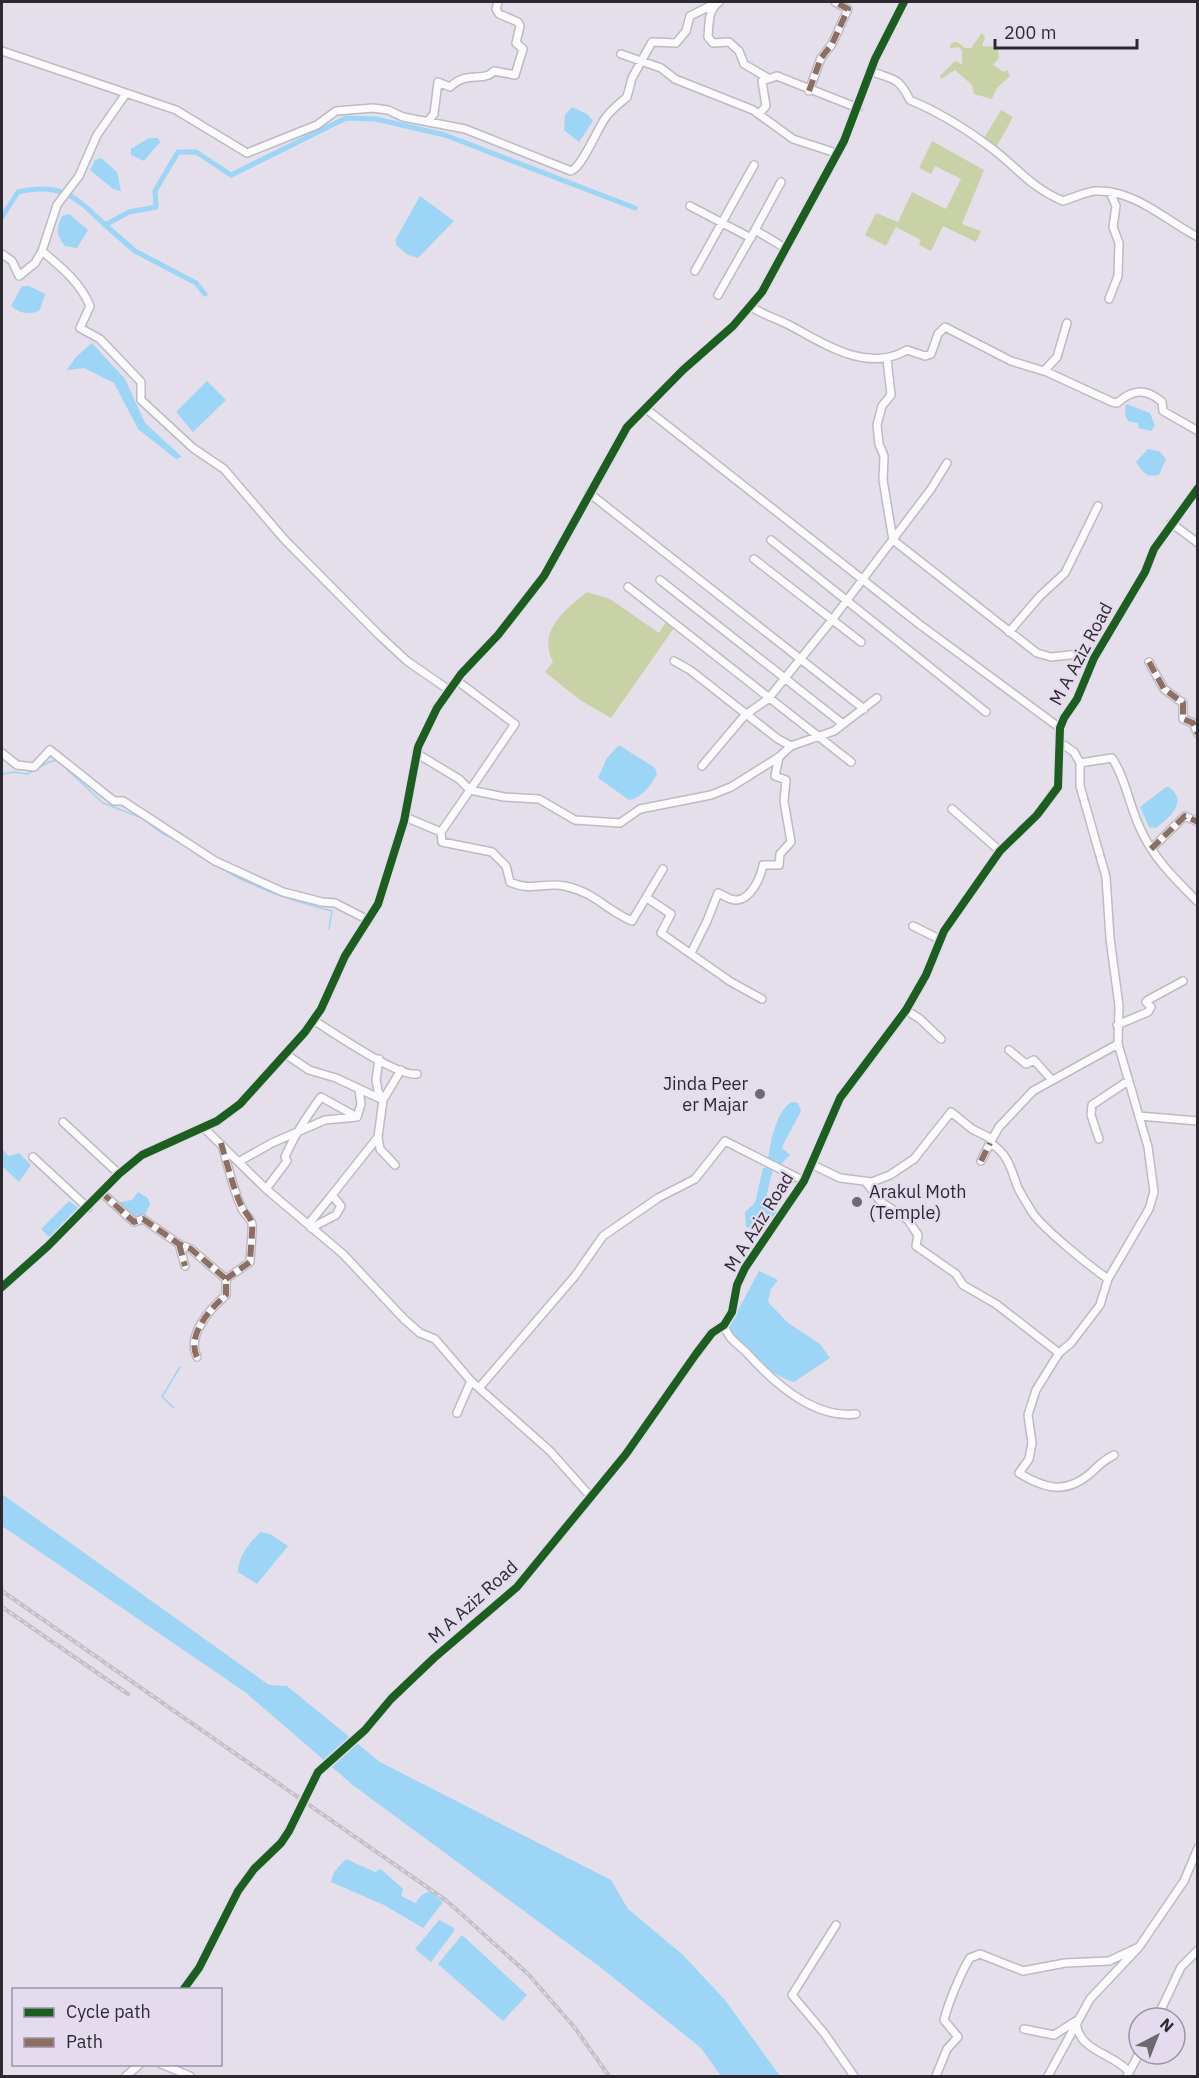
<svg xmlns="http://www.w3.org/2000/svg" width="1199" height="2078" font-family="'IBM Plex Sans',sans-serif">
	<style>
		.green { fill: #c9d2a7 }
		.water { fill: #9dd5f6 }
		.lines { fill: none; stroke-linecap: round; stroke-linejoin: round }
		.stream { stroke: #9dd5f6; stroke-width: 1.5 }
		.canal { stroke: #9dd5f6; stroke-width: 5 }
		.minor-casing { stroke: #bebac2; stroke-width: 10 }
		.minor { stroke: #fbfafc; stroke-width: 7 }
		.rail-casing { stroke: #c1c0c3; stroke-width: 4 }
		.rail { stroke: #e4dbee; stroke-width: 1.5; stroke-dasharray: 4.5; stroke-linecap: butt }
		.quiet { stroke: #8d6e63; stroke-width: 6; stroke-dasharray: 12 6; stroke-linecap: butt }
		.cycleway-casing { stroke: #e4dbee; stroke-width: 11 }
		.cycleway { stroke: #1b5e20; stroke-width: 8 }
		.poi-dot { fill: #6d6971; stroke: #e4dbee; stroke-width: 2 }
		.labels { text-anchor: middle; stroke-width: 4.5; stroke-linejoin: round; paint-order: stroke }
		.street-label { font-size: 18px; fill: #2d2930; stroke: #e4dbee }
		.poi-label { font-size: 18px; fill: #2d2930; stroke: #e4dbee; text-anchor: end }
	</style>
	<rect width="100%" height="100%" fill="#e4dfea"/>
	<path class="green" d="M982,33l3,4 -3,9 16,1 1,11 -6,7 11,7 3,-2 3,6 -13,12 -5,11 -18,-5 -2,-9 -17,-15 -14,9 -1,-3 15,-15 7,3v-14l-3,-3 -9,1 1,-5 6,-1 8,6h6z
		M1001,110l12,7 -16,29 -13,-8z
		M932,141l52,29 -22,54 19,7 -5,11 -33,-16 -12,25 -12,-6 2,-5 -25,-13 -10,19 -21,-11 11,-22 22,9 14,-30 34,17 15,-30 -26,-13 -4,8 -12,-6z
		M587,592l23,7 49,34 7,-11 8,6 -63,90 -31,-18 -35,-28 8,-10c-16,-31 12,-52 34,-70z"/>
	<path class="water" d="M572,107l15,7 6,7 -14,21 -15,-12 1,-15z
		M149,138h9l2,4 -16,19 -13,-6v-6z
		M101,158l16,14 4,19 -8,-2 -23,-19 5,-10z
		M420,196l34,25 -36,37 -10,-3 -12,-10v-6z
		M69,214l19,16 -11,18 -12,-2c-9,-11 -9,-17 -3,-30z
		M22,286h7l16,8 -5,16c-10,6 -21,3 -29,-4z
		M92,343l33,36 20,44 37,34 -6,2 -38,-30 -24,-46 -30,-15 -17,2 9,-13z
		M207,381l19,19 -33,32 -17,-20z
		M1126,404l24,9 5,13 -4,5 -12,-3 -1,-5 -10,-2 -3,-6z
		M1148,449l11,2 7,8 -7,16c-13,3 -16,-3 -23,-13z
		M619,745l36,23 2,6c-6,11 -15,24 -28,26l-31,-22 9,-20z
		M1166,787h3c20,16 0,30 -13,41l-7,-1 -9,-20z
		M792,1102l6,1 3,8 -18,34 -1,3 8,7 -10,10 -12,-6c3,-17 8,-49 24,-57z
		M2,1149l7,7 10,-3 12,12 -12,17 -17,-16z
		M770,1166l3,3 -8,33 5,6 4,-3 3,2 -2,3 3,4 -2,3 -4,-1 -10,12 -16,-1 -1,-15 10,-9 8,-35z
		M138,1192l10,6 2,6 -5,11 -10,4 -16,-13 1,-4 12,-2z
		M69,1201l11,8 -30,29 -9,-9z
		M759,1271l19,9 -7,9 -3,13 20,21 32,21 10,14 -36,24c-25,-7 -50,-34 -66,-53z
		M2,1494l267,191 18,1 93,76 231,118 17,29 54,45 43,46 55,76h-59l-20,-28 -101,-81 -246,-181 -109,-94 -243,-166z
		M261,1532l9,2 18,12 -31,38 -19,-12c0,-15 12,-31 23,-40z
		M346,1859l29,13 6,-3 22,20 -2,7 14,7 7,-8 8,-4 13,11 -20,26 -39,-23 -53,-23 3,-10z
		M439,1920l15,8v3l-23,31 -16,-13z
		M462,1935l65,60 -24,26 -65,-57z"/>
	<g class="lines">
		<path class="stream" d="M2,774l12,-2 13,2 22,-12 8,-2 46,43 39,15 21,16 14,6
			M216,865c36,23 76,36 116,46l-3,18
			M174,1408l-12,-11 18,-30"/>
		<path class="canal" d="M2,217l16,-25c43,-10 58,5 87,33l24,-13 27,-5 -1,-16 23,-39h18l35,23 115,-57 30,1 69,16 190,73
			M105,225l30,26 61,32 9,11"/>
		<g class="minor-casing">
			<path id="minor" d="M719,2c-11,7 -10,23 -11,35l5,6 16,-1 10,9 5,13 24,14
				M2,51l174,59 71,43 70,-28 19,-14 37,-3 15,2 15,7 62,12 106,42c12,-5 26,-42 35,-54 7,-9 13,-13 21,-20l5,-19 20,-36 24,1 10,-12 4,-15 24,-12
				M621,54l40,14 14,11 78,31 40,29 43,14
				M871,71c23,10 26,4 39,29 29,12 55,28 80,47 27,20 40,40 73,54 10,-3 22,-9 32,-10 39,-2 70,29 103,46
				M809,91l12,-33 11,-14 16,-35 -13,-7
				M125,95l-28,40 -18,41 -22,29 -15,46c19,16 38,31 48,55l-10,22 20,11 41,43v18l52,48 31,21 60,70 95,96 28,26 42,29
				M759,114l7,-8 -4,-25 15,-5 81,32
				M428,121l6,-7 4,-32 12,5c17,-17 33,-4 44,-16l21,4 8,-26 -7,-6 4,-17 -2,-4 -19,-8 -3,-5 2,-7
				M690,206l61,32
				M755,230l26,-48
				M2,254l10,7 7,15 16,-13 7,-12
				M695,271l59,-106
				M718,295l37,-65 30,18
				M1109,299l9,-23 1,-33 -6,-16 3,-21 -6,-14
				M750,306c13,9 28,13 41,20 35,19 77,47 116,24l18,6 6,-2 7,-20 7,-7 66,34 36,11 65,30 5,1c16,-14 29,-15 45,-1l1,9 35,20
				M887,359l4,36 -9,11 -5,19 2,19 5,12 -1,24 10,60 144,113 14,4 47,-5
				M1044,371l13,-14 10,-34
				M645,408l274,216 141,104
				M589,493l275,216
				M1171,523l27,20
				M771,540l215,172
				M754,559l107,83
				M660,580l183,144
				M628,587l223,175
				M1009,632l31,-36 25,-23 33,-67
				M674,661l16,9 88,69 13,7
				M1149,662l15,27 19,14v16l10,4 5,11
				M456,680l59,44 -45,66 34,7 35,2 36,21 45,3 20,-14 71,-14 20,-8 48,-30 12,-11 43,-15 43,-33
				M1061,743l13,9 6,11v23l26,91 4,61 9,68 -1,38 30,103 6,45 -5,17 -41,70 -8,26 -29,38 -12,10 -23,37 -8,25 4,28 -3,16 -10,14c26,16 47,22 73,-1 7,-7 12,-12 22,-17
				M2,753l15,12 17,2 16,-17 64,51h9l92,60 68,31 39,10 13,1 33,17
				M416,753l43,26 11,11 -29,42
				M1080,763l32,-5c14,21 17,47 28,70 13,30 35,51 58,74
				M702,766l43,-51 23,-16 64,-79 99,-131 16,-26
				M952,809l48,42
				M405,817l36,15 1,10 50,10 14,14 4,16c21,10 34,0 55,4 31,7 41,24 67,35l31,-52
				M1151,849l34,-33 13,6
				M647,898l24,16 -10,19 70,49 31,17
				M913,926l26,13
				M691,953l16,-32 11,-28c5,2 13,8 19,7 14,-1 24,-23 26,-35h16l1,-11 11,-12 -7,-41 2,-21 -11,-4 4,-19
				M906,1010l14,9 21,20
				M313,1020c20,12 84,57 104,54
				M1117,1025l31,-13 3,-5 -5,-5 2,-2 35,-19
				M1009,1050l17,14 8,-4 17,19
				M287,1055l22,15 27,8 47,22 -5,37
				M379,1059l-3,21 2,11 5,9 18,-30
				M1139,1116l59,5
				M357,1117l4,-13 -2,-14
				M63,1122l56,52
				M204,1128l62,61 77,65 61,65 16,14 15,6 36,42 79,70 41,46
				M1099,1139l-8,-24 1,-10 36,-24
				M222,1145c6,21 11,44 20,64 3,6 9,9 10,15 1,4 -2,32 -2,38l-24,17
				M33,1157l55,51
				M240,1161l32,-18 53,-23 32,-3 -36,-20c-14,19 -27,39 -36,60l2,4 -21,28
				M981,1161l9,-18
				M811,1164l29,14 32,4 18,-7 24,-16 37,-47 21,17 20,10
				M865,1181l16,21 27,18 10,15 -2,11 40,28 7,11 33,19 63,49
				M101,1192l33,30 9,-3 36,25 12,5 35,30v16c-15,13 -40,40 -29,62
				M332,1195l-21,26v7l25,-13 5,-9 -9,-11 46,-58 2,12 15,16
				M179,1244l6,22
				M1108,1279c-17,-12 -66,-51 -76,-67 -4,-7 -10,-16 -14,-24 -7,-18 -9,-34 -28,-45l9,-16 34,-36 85,-47
				M2,1287l46,-41 71,-72 23,-19 75,-34 23,-17 65,-72 16,-23 24,-53 33,-52 26,-83 14,-74 19,-39 24,-34 37,-39 46,-59 83,-149 56,-57 50,-44 29,-34 82,-151 31,-82 29,-57
				M724,1325c4,14 13,18 23,28 26,29 67,66 109,61
				M479,1388l96,-112 28,-40 55,-38 37,-19 30,-38 79,40
				M457,1413l14,-32
				M836,1925l-44,70 32,38 30,43
				M183,1990l16,-22 39,-77 16,-22 27,-26 8,-12 29,-59 47,-42 26,-31 43,-41 83,-71 109,-133 70,-100 16,-21 12,-8 8,-13 5,-27 8,-17 59,-87 36,-83 66,-88 20,-35 18,-44 56,-80 37,-36 21,-28 2,-59 4,-10 13,-19 17,-41 51,-86 9,-23 44,-61
				M1157,2018l24,-51 17,-17
				M1024,2029l30,6 22,-14c2,31 36,31 53,51
				M161,2064l29,12
				M126,2076l14,-12
				M936,2076l11,-27 11,-12 -14,-17c4,-16 17,-48 26,-62l10,-4 43,17 42,-8 44,-2 30,-14
				M1048,2076l42,-77 49,-52 45,-66 14,-33
				M1127,2076l12,-22"/>
		</g>
		<use href="#minor" class="minor"/>
		<g class="rail-casing">
			<path id="rail" d="M2,1591l445,310 82,74 46,53 34,48
				M2,1607l126,87"/>
		</g>
		<use href="#rail" class="rail"/>
		<path class="quiet" d="M809,91l12,-33 11,-14 16,-35 -13,-7
			M1149,662l15,27 19,14v16l10,4 5,11
			M1151,849l34,-33 13,6
			M221,1143c6,20 11,41 19,60 3,8 11,14 12,21 1,3 -2,33 -2,38l-24,17
			M981,1161l9,-18
			M101,1192l33,30 9,-3 36,25 12,5 35,30v16c-15,13 -40,40 -29,62
			M179,1244l6,22"/>
		<g class="cycleway-casing">
			<path id="cycleway" d="M2,1287l46,-41 71,-72 23,-19 75,-34 23,-17 65,-72 16,-23 24,-53 33,-52 26,-83 14,-74 19,-39 24,-34 37,-39 46,-59 83,-149 56,-57 50,-44 29,-34 82,-151 31,-82 29,-57
				M183,1990l16,-22 39,-77 16,-22 27,-26 8,-12 29,-59 47,-42 26,-31 43,-41 83,-71 109,-133 70,-100 16,-21 12,-8 8,-13 5,-27 8,-17 59,-87 36,-83 66,-88 20,-35 18,-44 56,-80 37,-36 21,-28 2,-59 4,-10 13,-19 17,-41 51,-86 9,-23 44,-61"/>
		</g>
		<use href="#cycleway" class="cycleway"/>
	</g>
	<g class="poi-dot">
		<circle cx="760" cy="1094" r="6"/>
		<circle cx="857" cy="1202" r="6"/>
	</g>
	<g class="labels">
		<g class="street-label">
			<text transform="translate(1081 654) rotate(-62)" y="6">M A Aziz Road</text>
			<text transform="translate(759 1222) rotate(-58)" y="6">M A Aziz Road</text>
			<text transform="translate(473 1602) rotate(-42)" y="6">M A Aziz Road</text>
		</g>
		<g class="poi-label">
			<text x="748" y="1090">Jinda Peer<tspan x="748" dy="21">er Majar</tspan></text>
			<text x="869" y="1198" text-anchor="start">Arakul Moth<tspan x="869" dy="21">(Temple)</tspan></text>
		</g>
	</g>
	<rect width="1199" height="2078" fill="none" stroke="#2d2930" stroke-width="6"/>
	<rect x="12" y="1988" width="210" height="78" fill="#e4dbee" stroke="#9b94a2" stroke-width="1.5"/>
	<rect x="24" y="2008" width="30" height="9" fill="#1b5e20" stroke="#9b94a2" stroke-width="1.5"/>
	<text x="66" y="2018" font-size="18" fill="#2d2930">Cycle path</text>
	<rect x="24" y="2038" width="30" height="9" fill="#8d6e63" stroke="#9b94a2" stroke-width="1.5"/>
	<text x="66" y="2048" font-size="18" fill="#2d2930">Path</text>
	<g transform="translate(1157 2036) rotate(42)"><circle r="28" fill="#e4dbee" stroke="#9b94a2" stroke-width="1.5"/>
	<path d="M0-4.5L10 22L0 15L-10 22Z" fill="#6d6971"/>
	<text y="-9" font-size="16" font-weight="bold" text-anchor="middle" fill="#2d2930">N</text>
	</g>
	<path d="M995 39v9h142v-9" fill="none" stroke="#2d2930" stroke-width="3"/>
	<text x="1004" y="39" font-size="18" fill="#2d2930" stroke="#e4dbee" stroke-width="4.5" paint-order="stroke">200 m</text>
</svg>
